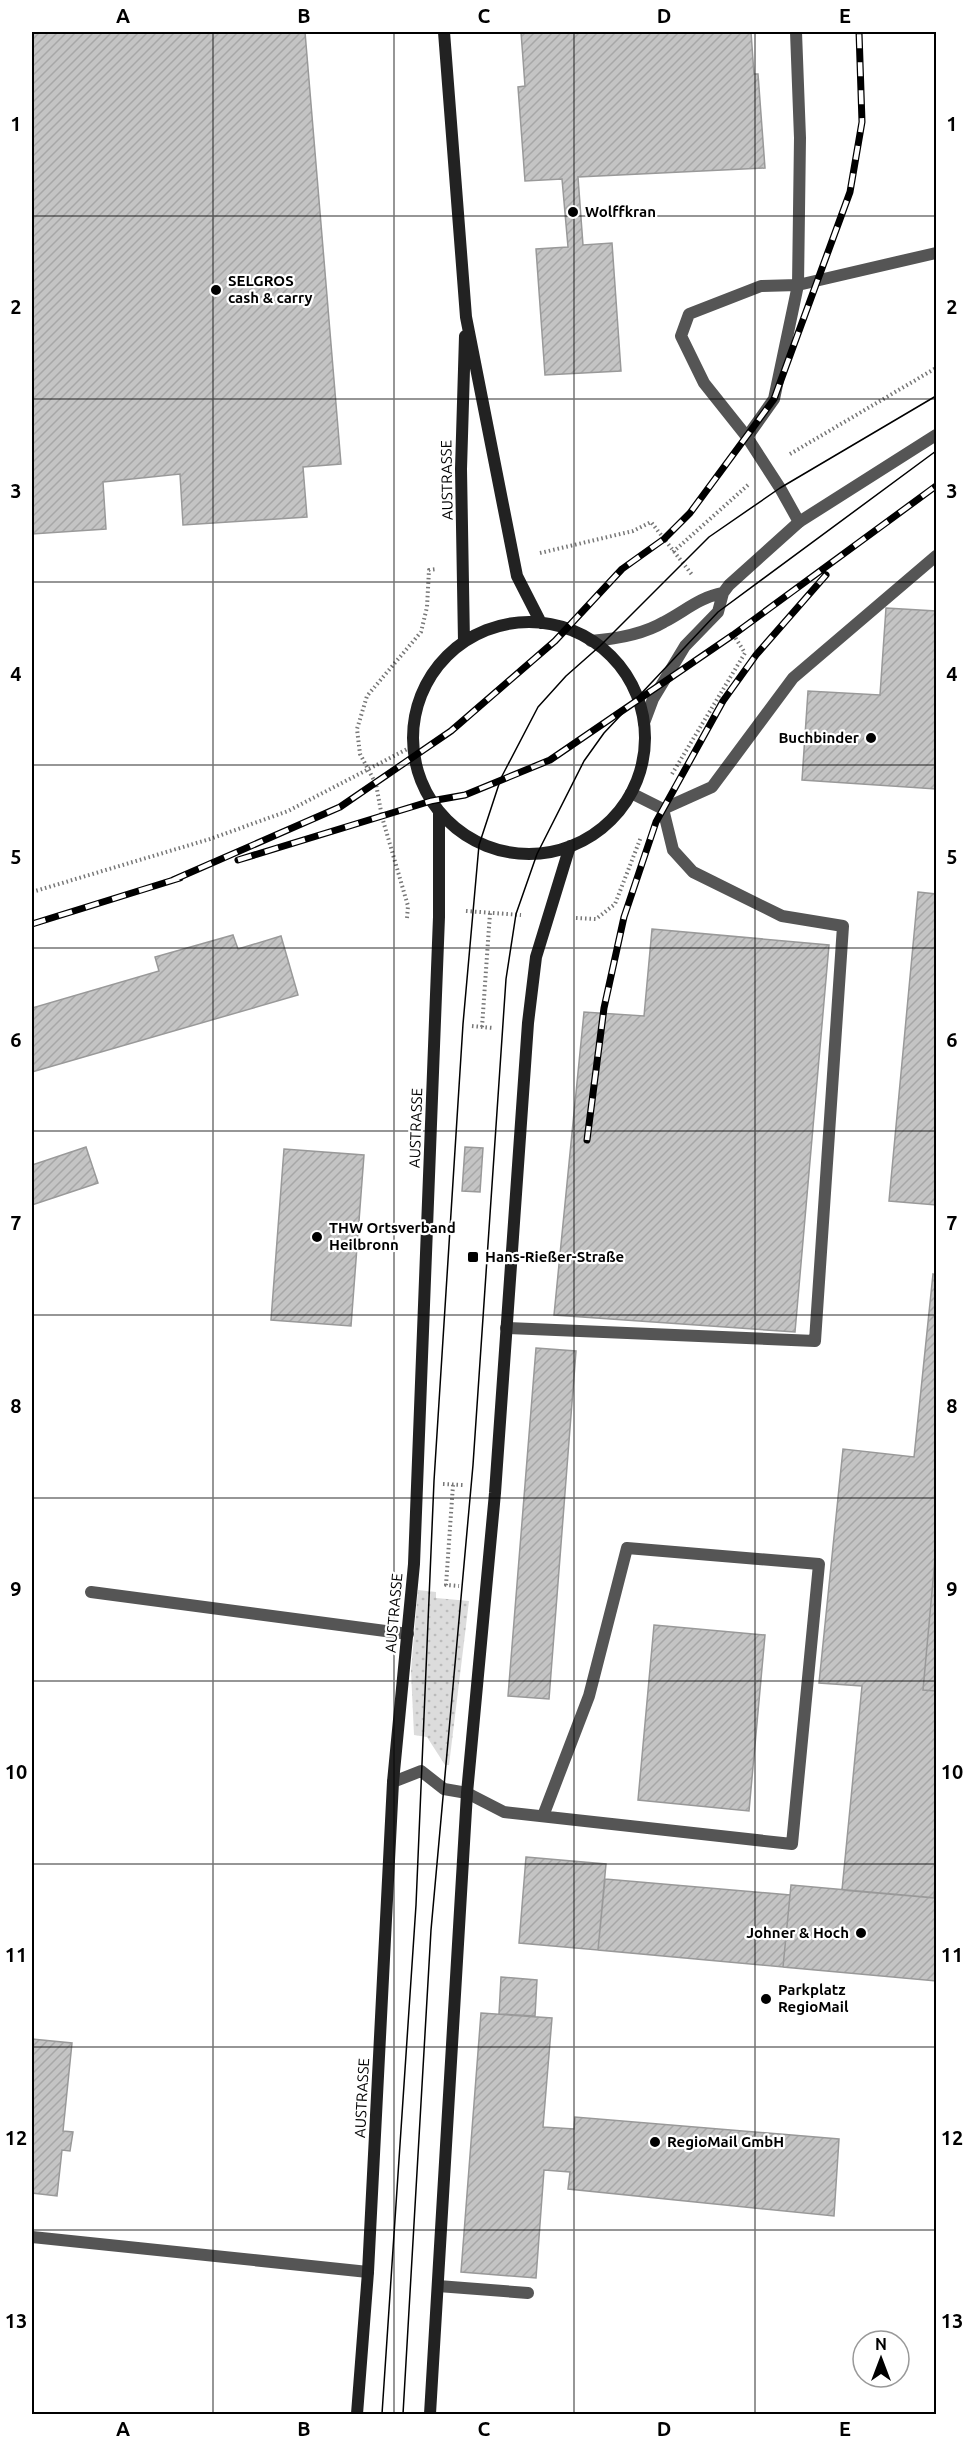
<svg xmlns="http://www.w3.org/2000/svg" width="968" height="2446" font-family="Ubuntu,sans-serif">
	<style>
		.grass { fill: url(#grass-dots) }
		.building { fill: url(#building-hatch); stroke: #999; stroke-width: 1.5 }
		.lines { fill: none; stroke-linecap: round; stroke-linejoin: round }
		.path { stroke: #777; stroke-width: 4; stroke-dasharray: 1.5 3; stroke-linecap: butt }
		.lane { stroke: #555; stroke-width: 12 }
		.street { stroke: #555; stroke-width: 12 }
		.secondary { stroke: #222; stroke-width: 12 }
		.tram { stroke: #000; stroke-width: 1.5 }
		.rail-casing { stroke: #000; stroke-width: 7 }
		.rail { stroke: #fff; stroke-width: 4.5; stroke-dasharray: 14; stroke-linecap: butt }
		.grid { fill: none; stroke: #000; stroke-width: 1.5; stroke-opacity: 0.55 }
		.poi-dot { fill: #000; stroke: #fff; stroke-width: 2 }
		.labels { text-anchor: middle; stroke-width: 4.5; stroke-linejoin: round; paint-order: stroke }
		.poi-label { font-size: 15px; font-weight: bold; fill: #000; stroke: #fff; text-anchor: start }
		.street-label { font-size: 15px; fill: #000; stroke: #fff }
		.neatline { fill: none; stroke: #000; stroke-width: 2 }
		.grid-label { font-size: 20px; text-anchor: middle; font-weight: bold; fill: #000 }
	</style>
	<defs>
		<pattern id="grass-dots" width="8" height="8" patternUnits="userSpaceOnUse" patternTransform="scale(1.5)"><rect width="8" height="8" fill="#dcdcdc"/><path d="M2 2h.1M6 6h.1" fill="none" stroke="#bbb" stroke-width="1.8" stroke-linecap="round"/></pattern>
		<pattern id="building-hatch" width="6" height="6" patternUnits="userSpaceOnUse" patternTransform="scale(1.5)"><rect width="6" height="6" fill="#c4c4c4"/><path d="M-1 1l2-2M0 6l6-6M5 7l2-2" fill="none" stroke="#a7a7a7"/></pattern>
	</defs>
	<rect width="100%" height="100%" fill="#fff"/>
	<path class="grass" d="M418,1590l18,2v6l33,3 -20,164h-4l-18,-28 -13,-2 -3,-64z"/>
	<path class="building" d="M32,32h273l36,432 -38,3 4,50 -124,8 -3,-51 -77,8 3,47 -74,5z
		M521,32h230l3,42h4l7,94 -187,9 5,68 29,-2 9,128 -76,4 -9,-126 32,-2 -6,-68 -37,2 -7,-94 7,-1z
		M886,608l50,3v178l-134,-9 6,-89 72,4z
		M918,892l18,2v311l-47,-4z
		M652,929l177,16 -34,387 -241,-17 30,-303 60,4z
		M233,935l5,14 43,-13 17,59 -266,77v-64l127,-37 -4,-14z
		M86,1147l12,36 -66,22v-40z
		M465,1147l18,1 -3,44 -18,-1z
		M284,1149l80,6 -13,171 -80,-6z
		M933,1274l3,1v273l-13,142 13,1v177l-2,30 -92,-8 20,-204 -43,-3 24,-234 71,8z
		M536,1348l40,3 -27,348 -41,-3z
		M936,1548v143l-13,-1z
		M654,1625l111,10 -16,176 -111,-11z
		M526,1857l80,7 -8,86 -79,-7z
		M936,1868v30h-2z
		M605,1879l185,16 -7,72 -185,-17z
		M791,1885l145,13v83l-153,-14z
		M501,1977l36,3 -2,36 -36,-2z
		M481,2013l71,5 -9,109 31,2 1,-12 264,22 -5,77 -266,-27 2,-17 -26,-2 -8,108 -75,-6z
		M32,2039l40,4 -9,88 10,1 -3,19 -8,-1 -5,46 -25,-3z"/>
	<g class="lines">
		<path class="path" d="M790,454l146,-86
			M673,552l75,-67
			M540,553l93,-22 18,-9 42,54
			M672,774l73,-121 -12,-19
			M32,892l178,-53 78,-28 125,-65
			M466,911l55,4
			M407,918l1,-12 -26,-89 -6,-33 -16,-30 -3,-25 10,-33 54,-64 6,-25 2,-37 8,-1
			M576,918l20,1 19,-15 26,-67
			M472,1026l21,2
			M482,1027l8,-114
			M443,1484l20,1
			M453,1485l-7,100 13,1"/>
		<path class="lane" d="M747,437l27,-38 24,-114 2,-147 -4,-106
			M799,522l-19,-34 -33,-51 -43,-54 -23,-47 8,-22 72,-28 37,-1 138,-32
			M631,793l32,16 49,-22 81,-109 143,-122
			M506,1328l309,13 28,-415 -61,-10 -89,-44 -20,-22 -10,-41
			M91,1592l317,42
			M393,1782l28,-11 23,18 23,4 37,19 288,32 27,-280 -192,-16 -38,148 -46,120
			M32,2237l336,35
			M438,2286l90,7"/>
		<path class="street" d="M591,641c25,-2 51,-6 73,-19 21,-11 36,-25 59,-29
			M644,723l9,-24 32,-53 33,-34 5,-19 6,-8 70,-63 137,-87"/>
		<path class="secondary" d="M444,32l22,285 51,259 24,47
			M413 738a116 116 0 1 1 232 0a116 116 0 1 1-232 0Z
			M464,642l-3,-173 4,-133
			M357,2414l11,-142 25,-490 21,-218 25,-647v-105
			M430,2414l37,-621 28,-300 33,-470 8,-66 34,-111"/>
		<path class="tram" d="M382,2414l34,-509 18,-424 29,-457 16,-179 22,-67 37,-71 28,-31 34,-30 109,-109 71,-49 156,-92
			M403,2414l28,-484 42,-465 33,-486 10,-65 21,-60 47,-93 20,-28 114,-121 218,-161"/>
		<g class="rail-casing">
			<path id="rail" d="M238,860l193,-59 34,-6 85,-35 183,-125 203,-149
				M173,880l167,-73 111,-76 104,-90 67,-72 42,-30 26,-26 84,-114 76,-207 12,-70 -3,-90
				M32,924l148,-46
				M587,1140l17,-132 20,-91 32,-95 67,-121 33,-46 70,-80"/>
		</g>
		<use href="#rail" class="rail"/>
	</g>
	<path class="grid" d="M213,32v2382M394,32v2382M574,32v2382M755,32v2382M32,216h904M32,399h904M32,582h904M32,765h904M32,948h904M32,1131h904M32,1315h904M32,1498h904M32,1681h904M32,1864h904M32,2047h904M32,2230h904"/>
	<g class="poi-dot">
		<circle cx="573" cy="212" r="6"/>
		<circle cx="216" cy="290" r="6"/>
		<circle cx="871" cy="738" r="6"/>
		<circle cx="317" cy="1237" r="6"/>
		<rect x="467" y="1251" width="12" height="12" rx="3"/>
		<circle cx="861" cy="1933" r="6"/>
		<circle cx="766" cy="1999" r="6"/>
		<circle cx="655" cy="2142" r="6"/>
	</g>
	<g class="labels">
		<g class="poi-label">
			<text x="585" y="217">Wolffkran</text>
			<text x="228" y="286">SELGROS<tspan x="228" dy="17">cash &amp; carry</tspan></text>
			<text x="859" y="743" text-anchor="end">Buchbinder</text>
			<text x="329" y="1233">THW Ortsverband<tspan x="329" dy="17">Heilbronn</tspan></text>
			<text x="485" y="1262">Hans-Rießer-Straße</text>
			<text x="849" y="1938" text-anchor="end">Johner &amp; Hoch</text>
			<text x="778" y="1995">Parkplatz<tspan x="778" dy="17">RegioMail</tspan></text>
			<text x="667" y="2147">RegioMail GmbH</text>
		</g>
		<g class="street-label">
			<text transform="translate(447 480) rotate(-91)" y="5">AUSTRASSE</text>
			<text transform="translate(416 1128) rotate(-88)" y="5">AUSTRASSE</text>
			<text transform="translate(394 1613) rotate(-85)" y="5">AUSTRASSE</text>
			<text transform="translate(362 2098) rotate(-87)" y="5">AUSTRASSE</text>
		</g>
	</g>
	<rect width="968" height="2446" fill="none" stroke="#ffffff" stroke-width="66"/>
	<g transform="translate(881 2359)"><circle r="28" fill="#ffffff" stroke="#999999" stroke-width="1.5"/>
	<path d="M0-4.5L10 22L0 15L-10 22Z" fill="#000000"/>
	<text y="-9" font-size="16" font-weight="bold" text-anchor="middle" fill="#000000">N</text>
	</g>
	<rect x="33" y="33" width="902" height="2380" class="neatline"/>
	<g class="grid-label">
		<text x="123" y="23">A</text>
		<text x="304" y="23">B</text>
		<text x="484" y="23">C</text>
		<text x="664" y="23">D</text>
		<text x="845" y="23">E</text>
		<text x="16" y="131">1</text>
		<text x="952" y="131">1</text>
		<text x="16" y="314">2</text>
		<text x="952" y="314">2</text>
		<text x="16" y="498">3</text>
		<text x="952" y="498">3</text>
		<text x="16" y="681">4</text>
		<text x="952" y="681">4</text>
		<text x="16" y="864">5</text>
		<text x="952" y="864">5</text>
		<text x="16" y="1047">6</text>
		<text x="952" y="1047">6</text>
		<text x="16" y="1230">7</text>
		<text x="952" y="1230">7</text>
		<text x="16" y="1413">8</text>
		<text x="952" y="1413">8</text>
		<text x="16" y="1596">9</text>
		<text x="952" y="1596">9</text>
		<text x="16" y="1779">10</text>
		<text x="952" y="1779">10</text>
		<text x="16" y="1962">11</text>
		<text x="952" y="1962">11</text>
		<text x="16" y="2145">12</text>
		<text x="952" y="2145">12</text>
		<text x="16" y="2328">13</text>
		<text x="952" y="2328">13</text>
		<text x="123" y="2436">A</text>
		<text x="304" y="2436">B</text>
		<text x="484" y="2436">C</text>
		<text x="664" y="2436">D</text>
		<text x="845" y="2436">E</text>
	</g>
</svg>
